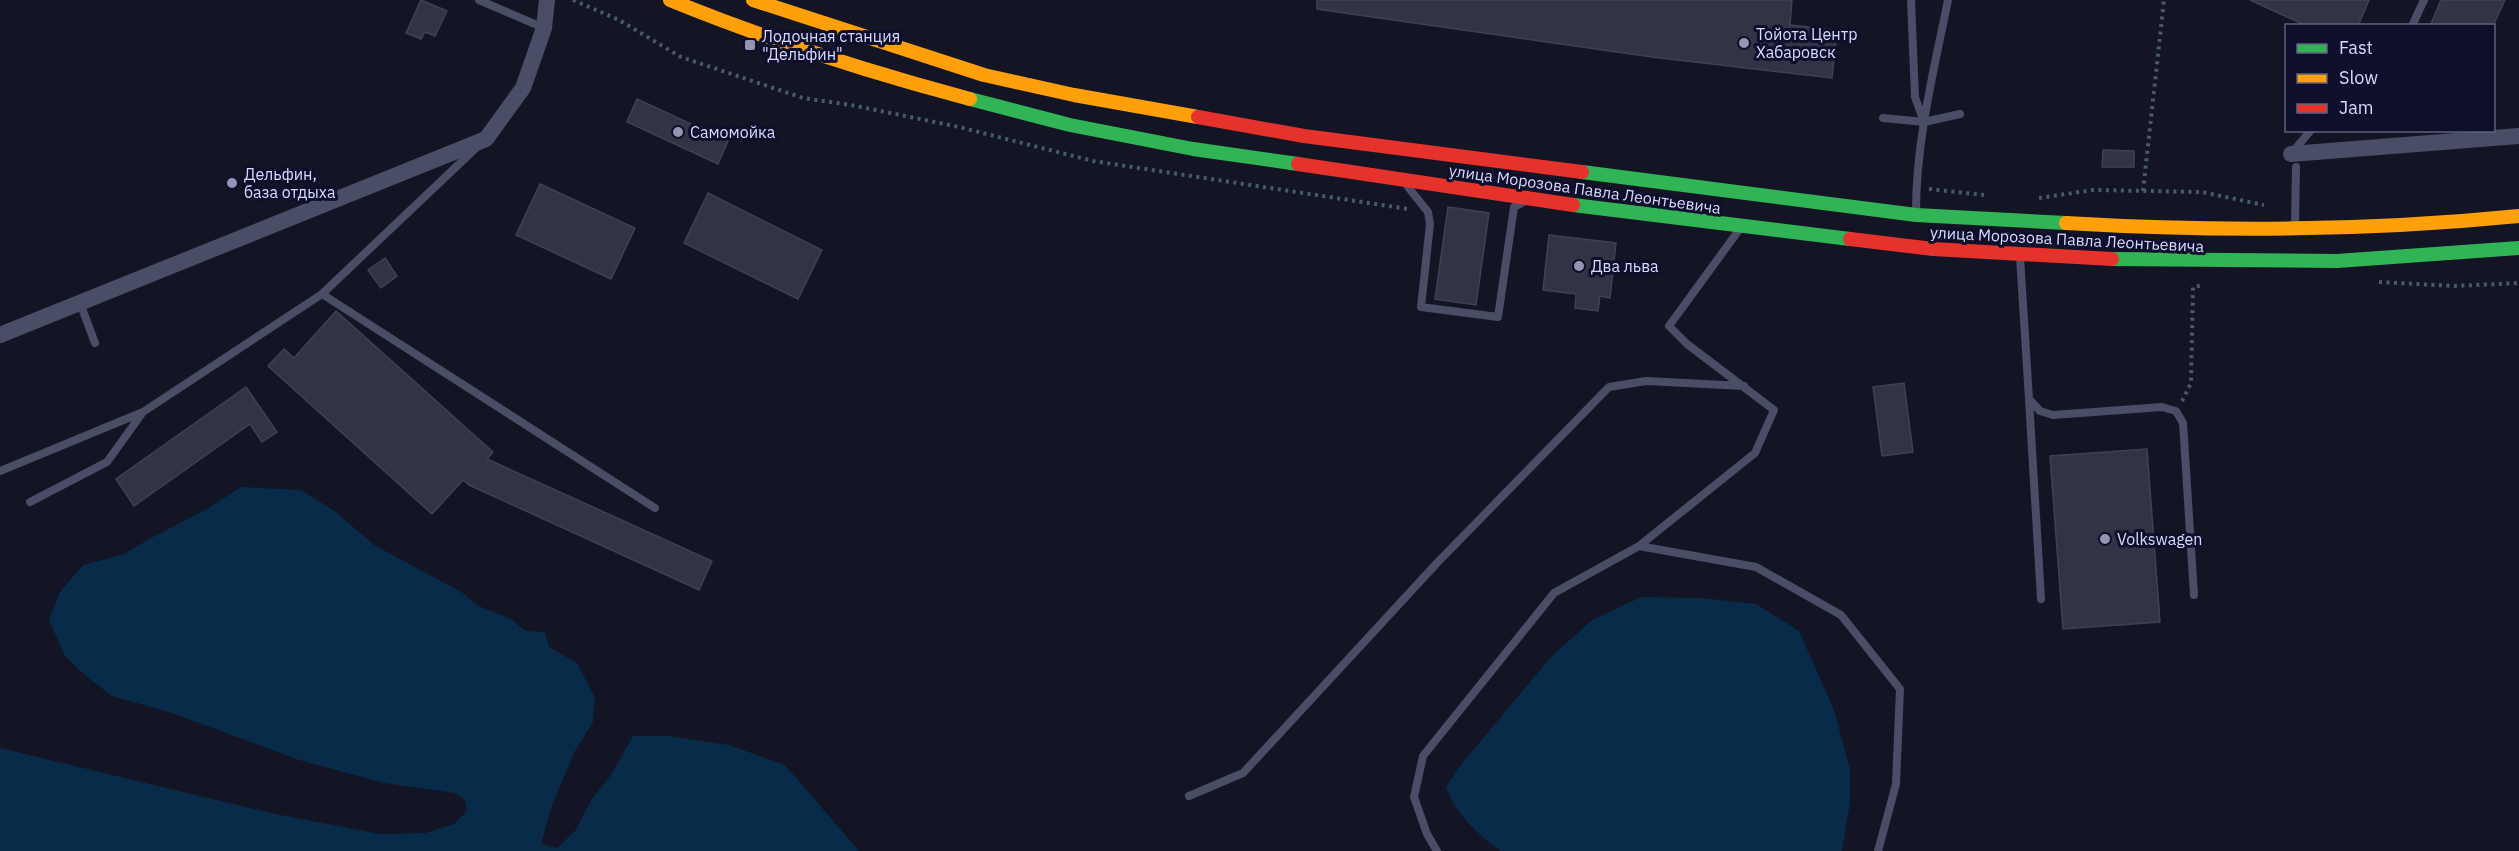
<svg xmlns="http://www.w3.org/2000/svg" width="2519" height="851" font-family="'IBM Plex Sans',sans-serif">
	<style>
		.water { fill: #072b48 }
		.building { fill: #323446; stroke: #3f4058; stroke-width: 1.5 }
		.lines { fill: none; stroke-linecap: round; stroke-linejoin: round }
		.path { stroke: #475c67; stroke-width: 4; stroke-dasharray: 3 4.5; stroke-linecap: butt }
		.lane { stroke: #494d65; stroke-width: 8 }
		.street { stroke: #494d65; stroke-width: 16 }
		.fast { stroke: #30b455; stroke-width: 14 }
		.slow { stroke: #ff9f0a; stroke-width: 14 }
		.jam { stroke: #e5322d; stroke-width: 14 }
		.poi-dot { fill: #9396b2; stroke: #0e0f2a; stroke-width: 2 }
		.labels { text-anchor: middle; stroke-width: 6; stroke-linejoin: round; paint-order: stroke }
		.poi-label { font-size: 16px; fill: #d8dbff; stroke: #0e0f2a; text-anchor: start }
		.street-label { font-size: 16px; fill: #d8dbff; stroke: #0e0f2a }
	</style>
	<rect width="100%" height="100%" fill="#141524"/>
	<path class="water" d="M241,487l60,3 35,22 38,33 89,48 13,12 35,14 15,12 19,1 4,15 28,16 18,35 -2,24 -18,29 -23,54 -11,39 16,4 18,-17 17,-32 19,-24 22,-39h35l61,9 56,20 74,86h-859v-103l275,66 105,20 45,-1 29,-9 13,-13 -2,-11 -10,-7 -71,-10 -85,-23 -127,-47 -60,-17 -25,-19 -22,-21 -16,-36 11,-28 23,-27 41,-11 27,-16 56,-29z
		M1641,597l60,1 55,6 43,27 35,79 16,59v33l-8,49h-341c-24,-17 -45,-37 -55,-64l13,-20 91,-109 42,-38z"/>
	<path class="building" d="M421,0l26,11 -12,25 -10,-4 -4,7 -15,-6z
		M1317,0h475l-2,25 47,5 -5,48 -180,-21 -335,-48z
		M2250,0h119l-11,26h-51z
		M2441,0h64l-12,26h-63z
		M637,99l91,42 -10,23 -91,-42z
		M2103,150l31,1v16h-32z
		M540,184l95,44 -24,51 -95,-44z
		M708,193l114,57 -24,49 -114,-56z
		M1448,207l41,6 -13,92 -41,-6z
		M1549,235l67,8 -6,55 -10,-2 -2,15 -23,-3 1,-14 -33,-4z
		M385,258l12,18 -16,12 -13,-18z
		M336,311l157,141 -6,7 225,102 -13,29 -230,-105 -6,-5 -31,34 -164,-148 16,-17 10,9z
		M1904,383l9,69 -31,4 -9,-69z
		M246,387l31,45 -15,10 -12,-18 -116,82 -18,-27z
		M2147,449l13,173 -97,7 -13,-173z"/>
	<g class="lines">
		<path class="path" d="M573,0l46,20 62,37 122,41 48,7 108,22 134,34 315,48
			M1929,189l55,6
			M2143,191l21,-191
			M2039,198l54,-8 109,2 62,13
			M2379,282l75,4 65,-3
			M2182,401l9,-18 2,-96 11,-2"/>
		<path class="lane" d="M479,0l65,28
			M1911,0l4,97 9,25
			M2412,26l12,-26
			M1883,118l41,4 36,-8
			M477,147l-155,147 333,214
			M2291,154l20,-24
			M1408,187l20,25 2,12 -9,83 77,10 16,-110 8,-4
			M1916,212c0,-72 18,-142 32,-212
			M2295,225l1,-58
			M2020,257l9,142 11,12 13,4 109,-8 14,4 7,12 11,172
			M80,303l15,40
			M2029,399l12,200
			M0,471l143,-59 179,-118
			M30,502l77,-40 36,-50
			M1639,546l117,21 85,48 59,74 -4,95 -18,67
			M1189,796l54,-23 194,-210 172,-176 37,-6 98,5
			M1437,851l-10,-17 -13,-37 9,-41 131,-163 85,-47 116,-93 19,-43 -87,-66 -18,-18 70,-96"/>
		<path class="street" d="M2291,154l228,-18
			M0,335l486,-196 37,-51 21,-60 3,-28"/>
		<path class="fast" d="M970,99l100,26 123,24 105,15
			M1582,172l334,43 150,8
			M1573,205l277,34
			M2112,259l225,2 182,-13"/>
		<path class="slow" d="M670,0c98,40 198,72 300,99
			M753,0l231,75 90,20 124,22
			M2066,223c151,9 303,8 453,-7"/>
		<path class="jam" d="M1198,117l106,19 278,36
			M1298,164l275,41
			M1850,239l83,10 179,10"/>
	</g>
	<g class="poi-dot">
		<circle cx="1744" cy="43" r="6"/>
		<rect x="744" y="39" width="12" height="12" rx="3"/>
		<circle cx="678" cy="132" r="6"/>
		<circle cx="232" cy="183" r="6"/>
		<circle cx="1579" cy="266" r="6"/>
		<circle cx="2105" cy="539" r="6"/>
	</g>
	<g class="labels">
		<g class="poi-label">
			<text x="1756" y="40">Тойота Центр<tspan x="1756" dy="18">Хабаровск</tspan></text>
			<text x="762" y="42">Лодочная станция<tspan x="762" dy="18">"Дельфин"</tspan></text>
			<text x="690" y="138">Самомойка</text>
			<text x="244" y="180">Дельфин,<tspan x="244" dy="18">база отдыха</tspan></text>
			<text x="1591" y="272">Два льва</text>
			<text x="2117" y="545">Volkswagen</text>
		</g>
		<g class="street-label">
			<text transform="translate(1585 189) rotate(8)" y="6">улица Морозова Павла Леонтьевича</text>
			<text transform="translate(2067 239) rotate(3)" y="6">улица Морозова Павла Леонтьевича</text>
		</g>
	</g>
	<rect x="2285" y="24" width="210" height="108" fill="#0e0f2a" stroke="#5f617f" stroke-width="1.5"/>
	<rect x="2297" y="44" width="30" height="9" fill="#30b455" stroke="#5f617f" stroke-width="1.5"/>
	<text x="2339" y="54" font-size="18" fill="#d8dbff">Fast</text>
	<rect x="2297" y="74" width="30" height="9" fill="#ff9f0a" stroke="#5f617f" stroke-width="1.5"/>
	<text x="2339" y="84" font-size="18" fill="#d8dbff">Slow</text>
	<rect x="2297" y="104" width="30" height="9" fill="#e5322d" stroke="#5f617f" stroke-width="1.5"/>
	<text x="2339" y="114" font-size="18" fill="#d8dbff">Jam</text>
</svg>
